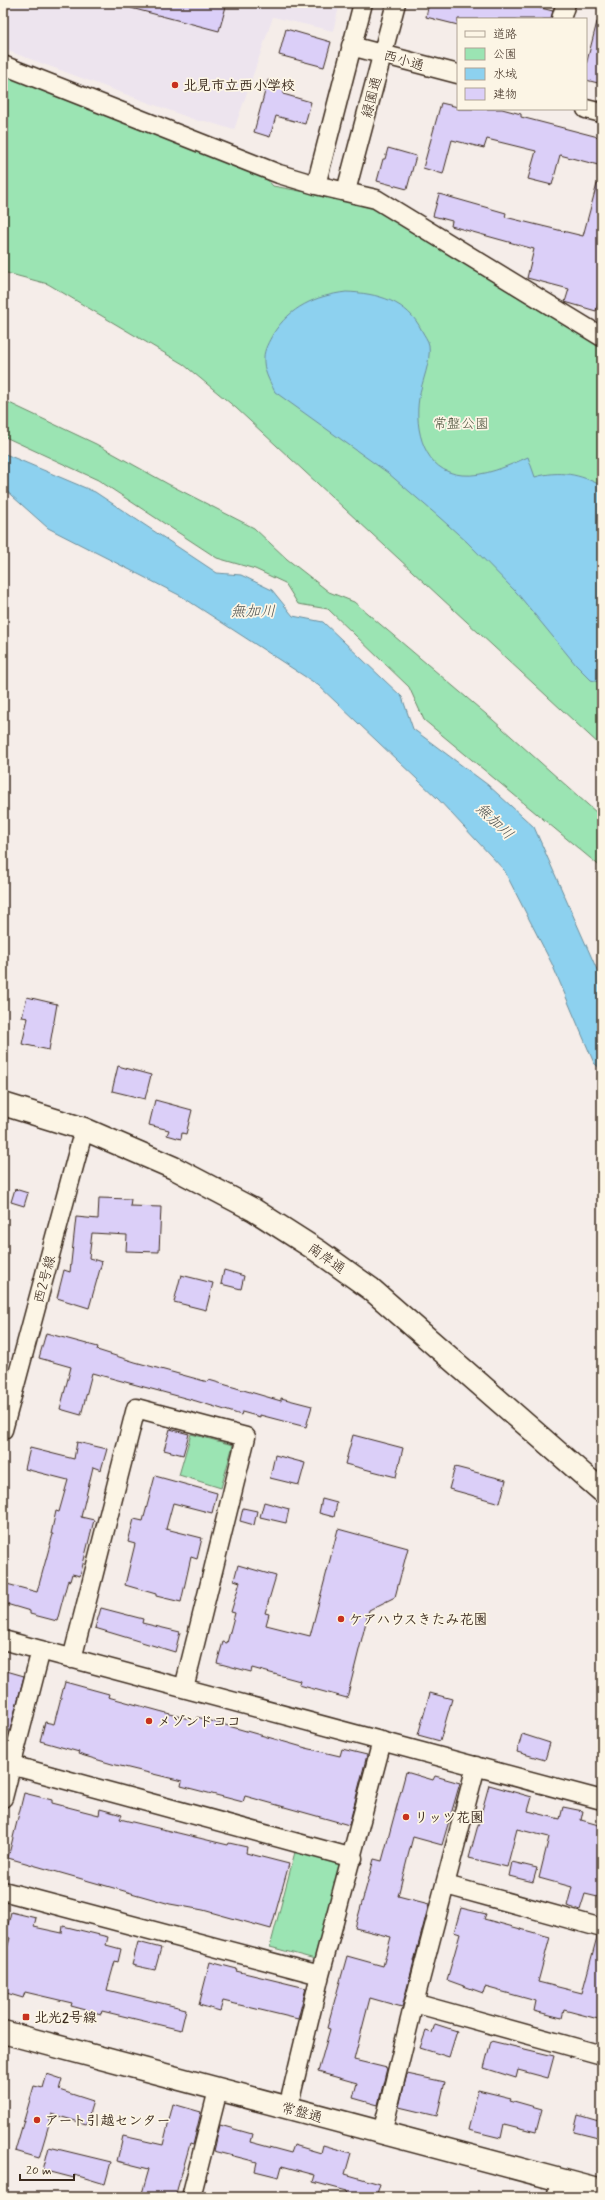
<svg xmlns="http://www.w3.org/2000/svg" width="605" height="2200" font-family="Mynerve,'Klee One',sans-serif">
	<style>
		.built { fill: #ede4ee }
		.green { fill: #9be4b3; stroke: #6b8768 }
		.water { fill: #8dd1ef; stroke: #6c8e9b }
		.building { fill: #dbcff8; stroke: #3b2a1e }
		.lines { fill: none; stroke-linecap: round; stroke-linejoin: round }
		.minor-casing { stroke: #3b2a1e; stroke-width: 21 }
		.major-casing { stroke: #3b2a1e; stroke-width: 25 }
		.minor { stroke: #fcf5e5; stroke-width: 18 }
		.major { stroke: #fcf5e5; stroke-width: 22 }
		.poi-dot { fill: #c8321e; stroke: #fcf5e5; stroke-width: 1.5 }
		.labels { text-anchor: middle; stroke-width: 3.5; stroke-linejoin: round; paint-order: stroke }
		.street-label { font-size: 14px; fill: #3b2a1e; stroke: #fcf5e5 }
		.poi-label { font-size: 14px; font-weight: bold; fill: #3b2a1e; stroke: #fcf5e5; text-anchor: start }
		.park-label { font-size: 14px; fill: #535843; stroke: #fcf5e5 }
		.water-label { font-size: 15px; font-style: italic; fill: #505452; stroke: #fcf5e5 }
	</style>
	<rect width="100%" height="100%" fill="#f5ede9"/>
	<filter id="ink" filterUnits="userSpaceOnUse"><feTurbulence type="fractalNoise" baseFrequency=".025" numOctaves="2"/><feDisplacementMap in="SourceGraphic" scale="8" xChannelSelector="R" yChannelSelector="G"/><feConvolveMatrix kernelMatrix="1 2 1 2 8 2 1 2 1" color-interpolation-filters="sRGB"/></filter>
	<g filter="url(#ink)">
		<path class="built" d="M3,3h337l-7,28 -60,-14 -39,113 -29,-9h-7l-195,-72z"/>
		<path class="green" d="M3,75l137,50 124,51 9,10 103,19 226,140v402l-366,-339 -53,-44 -135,-80 -45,-12z
			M3,400l93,44 72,40 86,44 33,31 42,33 25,10 139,118 104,93 5,10v45l-178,-148 -15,-33 -81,-78 -30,-5 -13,-21 -30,-14 -38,-11 -119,-78 -95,-44z
			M191,1434l42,11 -12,43 -42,-13z
			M295,1852l45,12 -25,95 -45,-12z"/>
		<path class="water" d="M346,292c31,1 62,9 76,39 2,4 6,9 7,14 2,18 -7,35 -10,53 -5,31 5,74 43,77 22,2 46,-9 66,-18l7,20c25,-7 45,-3 67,9v197l-11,-3 -15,-15 -59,-72 -50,-51 -28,-25 -51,-44 -113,-81c-6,-12 -12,-22 -11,-35 0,-7 5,-16 9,-23 17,-27 42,-38 73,-42z
			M3,453l92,39 122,81 24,2 31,15 21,26 30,6 79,75 11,32 75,56 46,42 68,154v89l-8,-7 -42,-99 -48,-94 -66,-71 -120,-114 -137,-89 -133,-68 -45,-40z"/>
		<path class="building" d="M132,3h95l-8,28 -88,-23z
			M429,3h62l17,4 1,-4h12l32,8 -2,8h-93v6l-32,-8z
			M597,22h5v62l-16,-4v-15z
			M286,29l45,13 -7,25 -45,-12z
			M268,80l18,5 -3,9 28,8 -6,22 -29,-8 -6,21 -16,-5z
			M441,103l17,4v2h44l19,5v3l81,21v28l-42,-11 -8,30 -24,-6 8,-28 -49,-12 -3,9 -32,-8 -9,34 -20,-6z
			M388,148l28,8 -9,33 -30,-8 6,-22h2z
			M597,184h5v107l-6,20 -31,-9 4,-13 -42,-11 7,-29 -83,-23 1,-5 -19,-5 6,-22 67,19 -1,4 78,19z
			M27,997l30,7 -8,46 -27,-6 6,-26 -6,-1z
			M118,1066l33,9 -6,24 -33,-8z
			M155,1100l37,10 -6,24 -4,-1 -1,6 -14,-4 2,-5 -20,-5z
			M15,1189l13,4 -4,13 -13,-4z
			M99,1198l32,1 -1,7 31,1 -2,45 -33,-1 1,-16 -35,-2 -3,25 13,4 -13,46 -32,-10 7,-28 6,2 6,-55 22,2z
			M224,1270l20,6 -3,13 -20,-5z
			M181,1275l32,8 -7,27 -32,-8z
			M46,1333l52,14 -1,3 38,12 73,20 1,-2 72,21v-3l31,8 -6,21 -46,-12v2l-18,-5 -1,3 -45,-14 -104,-28 -11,42 -21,-6 11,-42 -32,-9z
			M170,1429l19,5 -6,21 -19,-5z
			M353,1435l50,13 -7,29 -51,-13z
			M77,1442l30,7 -6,21 -8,-3 -12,50 13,3 -14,56 -8,-2 -2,7 -2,-1 -11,41 -27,-7v-3l-27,-8v-20l34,9 16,-58h-2l5,-23 3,1 9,-32 -43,-11 5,-21 44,11z
			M275,1455l30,8 -6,22 -29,-7z
			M455,1467l51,13 -6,23 -51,-14z
			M155,1476l62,17 -5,20 -39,-10 -7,26 36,9 -5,21 -6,-2 -10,45 -25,-6v-2l-31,-9 10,-41 -7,-2 6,-23 9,2z
			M322,1499l15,4 -3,14 -15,-4z
			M264,1502l25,7 -3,14 -26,-6z
			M243,1508l14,3 -3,14 -14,-4z
			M338,1529l70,19 -13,49 -26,13 -22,88 -48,-13 1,-4 -48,-13 -1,4 -34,-9 6,-21 4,1 8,-30 -4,-1 9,-30 -6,-2 4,-15 38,11 -11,37 4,1 -3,11 44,11z
			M101,1608l42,11 -1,4 38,9 -5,20 -80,-24z
			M3,1670l21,6 -18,69h-3z
			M65,1682l44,12 -1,3 88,24 1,-4 109,31 34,8 2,-7 25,6 -18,70 -104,-29 -2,6 -62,-16 1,-5 -70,-17 -34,-10 1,-2 -39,-11 5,-19 9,2z
			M430,1693l22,6 -12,42 -22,-6z
			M522,1734l28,9 -5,17 -28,-8z
			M406,1772l27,8 2,-4 25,7 -18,62 -29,-8 -5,19 -10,40 31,8 -27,103 -32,-9 -16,62 33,8 -9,37 -25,-7 4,-15 -39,-11 12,-43 -3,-1 20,-72 36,10 8,-29 -36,-9 19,-69 8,2z
			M489,1785l43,12 -4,14 32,8 3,-12 20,4 -2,9 21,6v72l-17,-4 -5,16 -13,-4 5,-19 -33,-9 10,-41 -32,-8 -10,38 -38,-9z
			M24,1793l28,7v3l47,12 1,-6 22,6 -2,4 108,26 1,-2 18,4 -1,6 43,11 -18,65 -68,-19 -33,-6 -162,-46z
			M512,1862l25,6 -4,14 -24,-6z
			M461,1908l25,6 -2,5 66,18 -12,45 44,11 15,-56 5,1v82l-38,-10 -2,8 -28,-7 2,-10 -51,-14 -2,6 -36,-13 13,-46 -6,-2z
			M11,1912l25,6 -2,9 28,6 1,-7 45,11 -2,8 15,4 -3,13 -3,-1 -8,29 79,19 -5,21 -79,-19 -1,3 -30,-8 1,-3 -47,-11 -2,6 -20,-6v-29l7,-25 -5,-1z
			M138,1942l23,6 -6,22 -23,-5z
			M210,1962l27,7 -1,2 70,17 -8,31 -75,-18 -3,10 -21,-6z
			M435,2024l22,7 -8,26 -29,-9 6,-17 6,2z
			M491,2041l63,15 -6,22 -30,-8 -2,8 -32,-10z
			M47,2074l15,5 -3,11 34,11 -7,23 -34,-10 -13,44 -24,-7 19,-65 9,2z
			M407,2074l38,8 -8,34 -38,-9z
			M478,2090l33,8 -1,2 32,9 -6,23 -32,-8 -3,14 -33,-8z
			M173,2104l28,8 -8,33 -3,-1 -15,53h-34l8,-28 -32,-8 6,-25 40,9z
			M578,2115l24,7v17l-28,-7z
			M220,2125l32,9 -2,8 41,11 3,-8 27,8 2,-8 28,8 -6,21 35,10 -4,13h-31l2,-6 -34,-9 2,-7 -33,-9 -3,11 -24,-6 2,-9 -43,-11z
			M49,2147l62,15 -6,22 -30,-9 -1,3 -31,-8z"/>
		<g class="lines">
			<g class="minor-casing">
				<path id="minor" d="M561,19l5,-16
					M351,46l107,28
					M3,65l276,109 37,11 60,14 226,138
					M586,109l16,4
					M316,185l47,-182
					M346,191l50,-188
					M3,1430l81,-301
					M3,1640l599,160
					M72,1659l64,-251 110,29 -62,251
					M11,1765l342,93
					M3,1798l38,-148
					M446,1885l156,43
					M3,1891l317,84
					M414,2003l188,52
					M288,2108l32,-133 62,-234
					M382,2133l32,-130 62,-237
					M191,2197l27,-107
					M556,2197l5,-17"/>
			</g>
			<g class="major-casing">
				<path id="major" d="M3,1104l81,25 90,39 80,42 64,41 53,38 231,202
					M3,2032l599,159"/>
			</g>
			<use href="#minor" class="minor"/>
			<use href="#major" class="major"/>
		</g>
	</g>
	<g class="poi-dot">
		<circle cx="175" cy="85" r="4"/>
		<circle cx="341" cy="1619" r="4"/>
		<circle cx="149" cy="1721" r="4"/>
		<circle cx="406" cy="1817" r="4"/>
		<rect x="22" y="2013" width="8" height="8" rx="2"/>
		<circle cx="37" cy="2120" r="4"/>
	</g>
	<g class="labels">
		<g class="street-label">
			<text transform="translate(404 60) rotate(16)" y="5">西小通</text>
			<text transform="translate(371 97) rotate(-75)" y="5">緑園通</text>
			<text transform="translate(327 1258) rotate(35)" y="5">南岸通</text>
			<text transform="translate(44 1279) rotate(-75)" y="5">西2号線</text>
			<text transform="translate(302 2112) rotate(15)" y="5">常盤通</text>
		</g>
		<g class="poi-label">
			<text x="183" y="90">北見市立西小学校</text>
			<text x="349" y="1624">ケアハウスきたみ花園</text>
			<text x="157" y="1726">メゾンドココ</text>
			<text x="414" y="1822">リッツ花園</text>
			<text x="34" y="2022">北光2号線</text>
			<text x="45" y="2125">アート引越センター</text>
		</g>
		<g class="park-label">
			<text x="461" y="428">常盤公園</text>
		</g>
		<g class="water-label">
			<text x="253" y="616">無加川</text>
			<text transform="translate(495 821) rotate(44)" y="5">無加川</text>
		</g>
	</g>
	<rect width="605" height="2200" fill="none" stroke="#fcf5e5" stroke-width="16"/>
	<rect x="8" y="8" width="589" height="2184" fill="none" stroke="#3b2a1e" stroke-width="1.5" filter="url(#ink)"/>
	<rect x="457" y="18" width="130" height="92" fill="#fcf5e5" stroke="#afa495"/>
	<rect x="465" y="31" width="20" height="6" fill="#fcf5e5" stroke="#afa495"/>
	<text x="493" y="38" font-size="12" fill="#3b2a1e">道路</text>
	<rect x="465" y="48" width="20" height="12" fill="#9be4b3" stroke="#afa495"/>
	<text x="493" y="58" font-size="12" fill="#3b2a1e">公園</text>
	<rect x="465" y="68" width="20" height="12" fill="#8dd1ef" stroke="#afa495"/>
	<text x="493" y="78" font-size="12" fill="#3b2a1e">水域</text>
	<rect x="465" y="88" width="20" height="12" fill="#dbcff8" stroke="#afa495"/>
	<text x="493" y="98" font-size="12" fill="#3b2a1e">建物</text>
	<path d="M20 2174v6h54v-6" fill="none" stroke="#3b2a1e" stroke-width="2"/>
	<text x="26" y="2174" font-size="12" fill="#3b2a1e" stroke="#fcf5e5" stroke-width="3" paint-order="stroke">20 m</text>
</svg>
